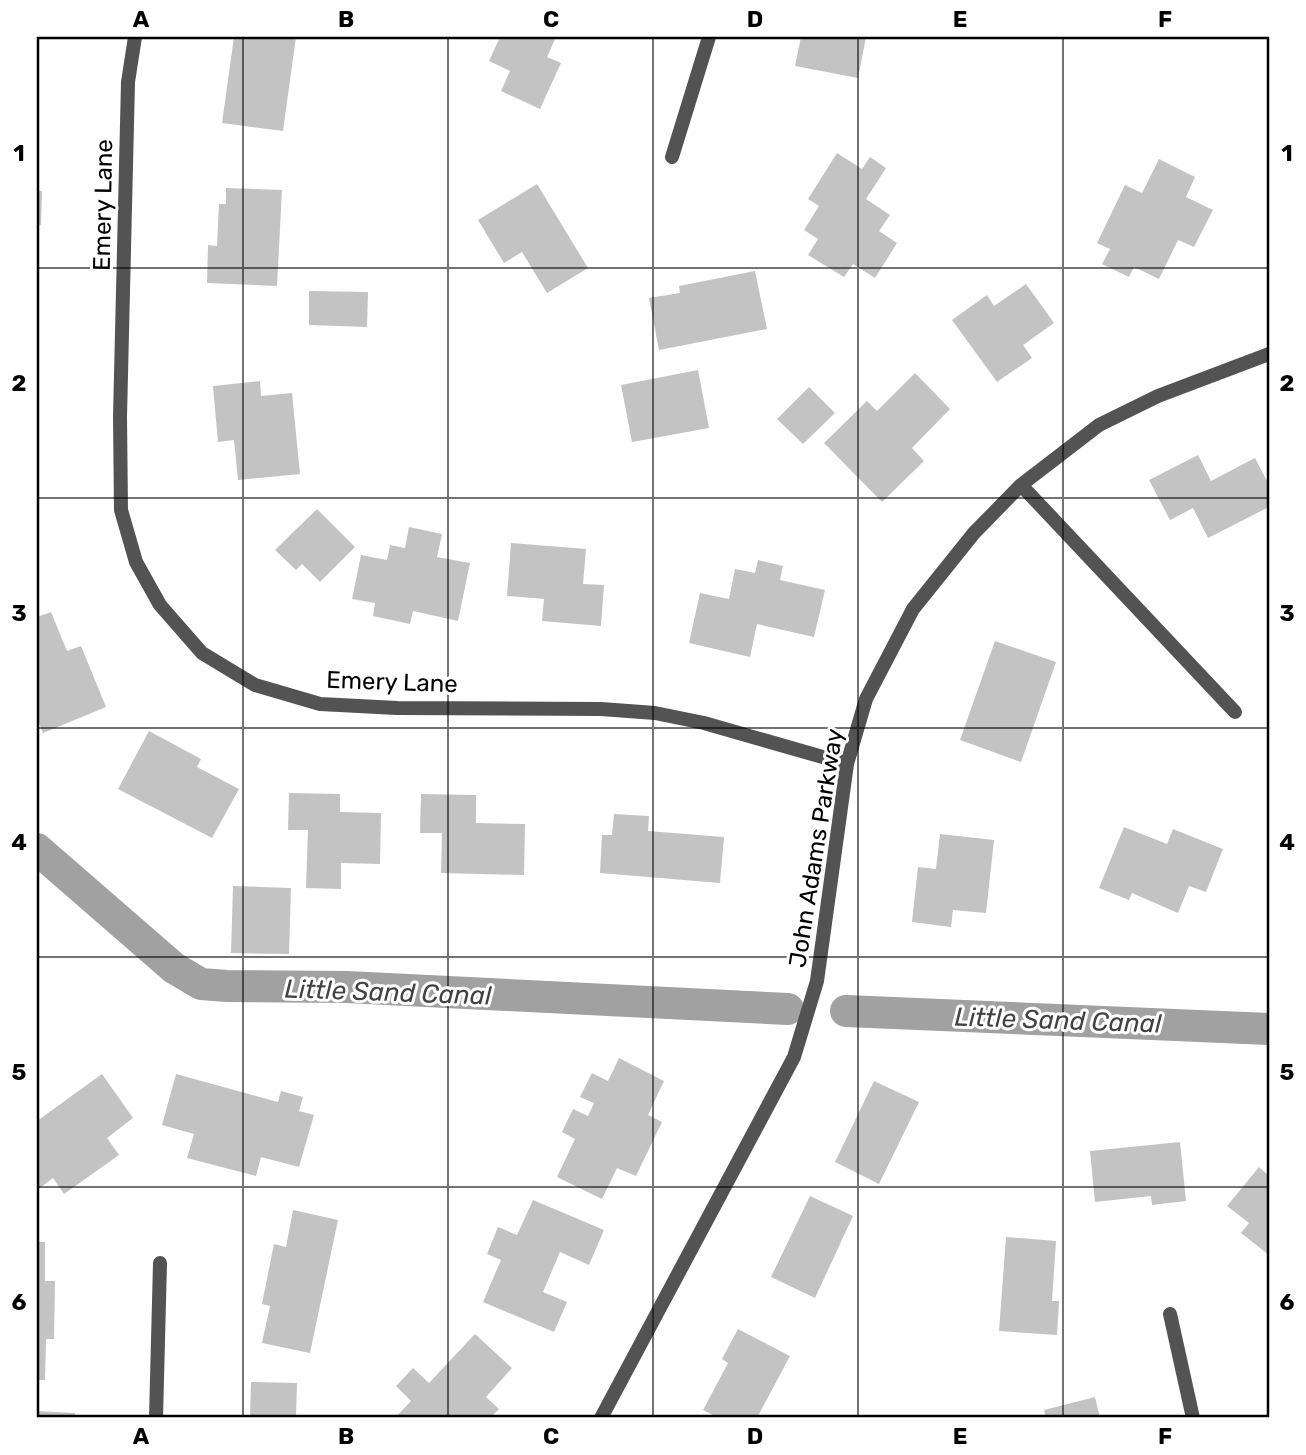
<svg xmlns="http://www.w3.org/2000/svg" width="1306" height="1455" font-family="Rubik,sans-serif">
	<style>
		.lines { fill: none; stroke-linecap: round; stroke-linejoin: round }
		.canal { stroke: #a1a1a1; stroke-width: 32 }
		.building { fill: #c3c3c3 }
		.minor { stroke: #535353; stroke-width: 14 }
		.grid { fill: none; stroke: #000; stroke-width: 2; stroke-opacity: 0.55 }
		.labels { text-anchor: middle; stroke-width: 6; stroke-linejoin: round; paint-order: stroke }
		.street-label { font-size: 24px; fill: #000; stroke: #fff }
		.water-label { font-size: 26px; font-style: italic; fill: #424242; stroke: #fff }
		.neatline { fill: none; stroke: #000; stroke-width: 2.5 }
		.grid-label { font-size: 23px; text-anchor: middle; font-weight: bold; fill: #000 }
	</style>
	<rect width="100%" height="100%" fill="#fff"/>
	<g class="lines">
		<path class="canal" d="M37,849l137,119 27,16 26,2 120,1 441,22
			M846,1011l423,18"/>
	</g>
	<path class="building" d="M234,37h62l-13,94 -61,-8z
		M500,37h56l-9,20 14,6 -21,46 -39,-18 9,-20 -21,-10z
		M801,37h65l-8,41 -63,-12z
		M837,153l25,16 8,-12 16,11 -20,31 24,16 -11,16 18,12 -22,35 -22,-14 -9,13 -36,-22 10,-16 -14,-9 15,-24 -11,-7z
		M1159,159l36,18 -9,20 27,13 -19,37 -16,-7 -19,39 -25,-12 -5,10 -27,-13 8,-15 -13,-6 28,-58 17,8z
		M537,184l51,84 -41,25 -25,-41 -18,11 -26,-43z
		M226,188l56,2 -5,96 -70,-3 1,-38 9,1 2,-42h7z
		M37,191h5l-1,34h-4z
		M755,271l12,58 -108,21 -10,-52 31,-5 -1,-7z
		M1026,284l28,39 -31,22 9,13 -35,24 -45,-62 35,-25 7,11z
		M309,291l59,1 -1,35 -58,-2z
		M698,370l11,58 -77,14 -11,-57z
		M915,373l35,36 -38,39 12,13 -42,41 -58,-59 43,-42 10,10z
		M260,381l1,15 31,-3 8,81 -62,6 -4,-40 -16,2 -5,-56z
		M809,387l26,26 -32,31 -26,-25z
		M1198,455l13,26 44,-23 14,27v22l-61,31 -15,-30 -23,12 -21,-40z
		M317,509l38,38 -35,35 -18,-18 -6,6 -21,-20z
		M409,527l33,7 -5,23 33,6 -12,58 -45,-10 -3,13 -37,-8 2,-13 -23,-4 9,-44 26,5 3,-15 15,3z
		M511,543l75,6 -3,35 21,1 -3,41 -59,-5 2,-22 -37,-3z
		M758,560l25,6 -3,14 45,10 -11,47 -57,-13 -7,33 -61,-14 11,-50 29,6 6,-30 20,4z
		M51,612l16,39 14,-5 25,61 -63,26 -6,-15v-101z
		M995,641l61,21 -35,100 -61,-22z
		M149,731l52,28 -4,8 42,22 -27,49 -94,-49z
		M289,793l51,1v18l41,1 -1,51 -39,-1v26l-35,-1 2,-58h-20z
		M421,794l55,1v28l49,1 -1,51 -83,-2 1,-40h-22z
		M614,814l35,2 -1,15 76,6 -4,46 -120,-10 2,-38h10z
		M1124,827l43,17 6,-15 50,20 -17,43 -17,-6 -11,27 -46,-20 -3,7 -30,-12z
		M940,834l54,6 -8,73 -33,-3 -2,17 -39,-5 6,-55 18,2z
		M233,886l58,2 -2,66 -58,-1z
		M619,1058l45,23 -16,34 14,7 -26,54 -19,-8 -15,31 -45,-22 18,-38 -13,-7 11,-23 15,7 6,-13 -14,-6 12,-24 16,8z
		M102,1074l31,44 -26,20 12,17 -55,39 -11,-16 -16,12v-69z
		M176,1074l102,28 3,-11 22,6 -4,14 15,4 -15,52 -38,-10 -5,19 -69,-18 7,-24 -32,-9z
		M874,1081l45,21 -40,82 -44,-22z
		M1180,1142l6,59 -34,4 -1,-9 -56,6 -5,-51z
		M1259,1167l10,9v79l-28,-22 8,-10 -22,-17z
		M810,1196l43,20 -38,82 -44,-21z
		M533,1200l71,30 -15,35 -29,-13 -17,40 24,10 -13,30 -71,-30 18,-42 -14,-6 11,-27 19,8z
		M293,1210l45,10 -28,133 -48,-10 8,-37 -8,-2 12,-60 12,3z
		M1006,1237l50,4 -4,60h7l-2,34 -58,-4z
		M37,1242h8v39h10l-1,58h-8l-1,41h-8z
		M738,1329l52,27 -33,62h-38l-16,-8 25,-47 -6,-4z
		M475,1334l37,34 -26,29 13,12 -9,9h-95l16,-17 -15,-15 17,-18 16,15z
		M251,1382l46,1 -1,33h17l-1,2h-62z
		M1095,1397l5,21h-54l-2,-8z
		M37,1411l38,2v5h-38z"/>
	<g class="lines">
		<path class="minor" d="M135,37l-7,45 -8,335 1,93 15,52 24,43 42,48 53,32 65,19 77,4 204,1 54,4 49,10 143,41
			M672,157l37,-120
			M1021,485l214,227
			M1170,1314l23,104
			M156,1418l4,-155
			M601,1418l193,-361 23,-76 30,-217 19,-65 47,-90 61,-76 47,-48 78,-60 59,-29 111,-42"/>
	</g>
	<path class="grid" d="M243,37v1381M448,37v1381M653,37v1381M858,37v1381M1063,37v1381M37,268h1232M37,498h1232M37,728h1232M37,957h1232M37,1187h1232"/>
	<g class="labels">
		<g class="street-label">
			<text transform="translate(103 205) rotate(-89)" y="8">Emery Lane</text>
			<text transform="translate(392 682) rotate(2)" y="8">Emery Lane</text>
			<text transform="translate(816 848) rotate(-81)" y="8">John Adams Parkway</text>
		</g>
		<g class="water-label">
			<text transform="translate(388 992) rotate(2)" y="9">Little Sand Canal</text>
			<text transform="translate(1058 1020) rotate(2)" y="9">Little Sand Canal</text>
		</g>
	</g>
	<rect width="1306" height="1455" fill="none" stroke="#ffffff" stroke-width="77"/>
	<rect x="38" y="38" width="1230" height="1378" class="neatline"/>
	<g class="grid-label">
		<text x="141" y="27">A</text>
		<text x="346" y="27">B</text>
		<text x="551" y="27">C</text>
		<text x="755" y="27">D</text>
		<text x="960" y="27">E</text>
		<text x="1165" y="27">F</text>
		<text x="19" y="161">1</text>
		<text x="1287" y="161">1</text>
		<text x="19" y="391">2</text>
		<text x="1287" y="391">2</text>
		<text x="19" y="621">3</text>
		<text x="1287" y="621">3</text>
		<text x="19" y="850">4</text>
		<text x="1287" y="850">4</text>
		<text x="19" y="1080">5</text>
		<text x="1287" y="1080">5</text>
		<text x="19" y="1310">6</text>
		<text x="1287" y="1310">6</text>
		<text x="141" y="1444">A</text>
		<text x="346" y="1444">B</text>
		<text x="551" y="1444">C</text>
		<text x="755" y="1444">D</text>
		<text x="960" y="1444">E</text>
		<text x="1165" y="1444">F</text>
	</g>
</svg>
